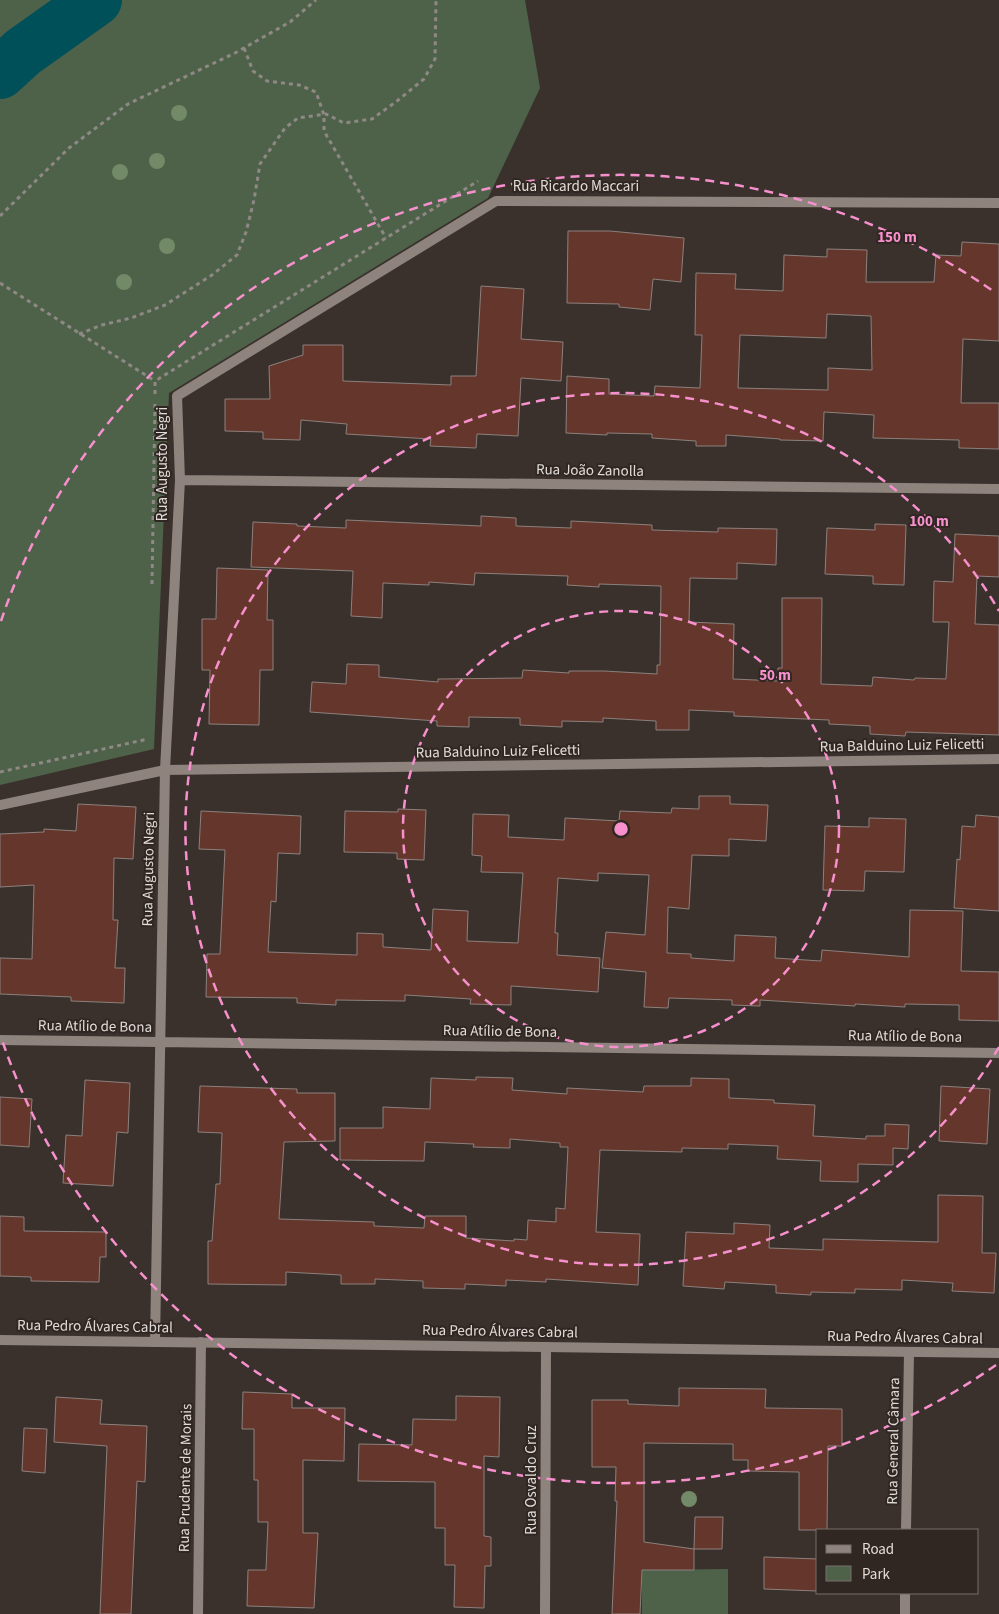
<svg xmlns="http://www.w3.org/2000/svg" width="999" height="1614" font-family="'Source Sans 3',sans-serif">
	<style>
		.green { fill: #4e624a }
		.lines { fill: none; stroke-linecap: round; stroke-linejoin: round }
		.river { stroke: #005059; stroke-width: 52 }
		.building { fill: #65372c; stroke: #8c807d; fill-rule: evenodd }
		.path { stroke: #8f8884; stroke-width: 3; stroke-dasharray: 4 4; stroke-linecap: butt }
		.minor { stroke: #8e837d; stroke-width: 10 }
		.tertiary { stroke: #8e837d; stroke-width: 10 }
		.tree { fill: #728a67 }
		.ring { fill: none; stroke: #f790cd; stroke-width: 2.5; stroke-dasharray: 9 6 }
		.labels { text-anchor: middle; stroke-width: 4; stroke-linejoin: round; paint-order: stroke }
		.street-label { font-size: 15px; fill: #e1dbd8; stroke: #302723 }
		.centre { fill: #f790cd; stroke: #302723; stroke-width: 2.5 }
		.ring-label { font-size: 15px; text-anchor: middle; font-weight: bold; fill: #f790cd; stroke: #302723; stroke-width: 4; stroke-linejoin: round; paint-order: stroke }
	</style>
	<rect width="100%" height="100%" fill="#3a312d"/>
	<path class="green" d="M0,0h525l15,88 -52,110 -319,195 -15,356 -154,36z
		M728,1569v45h-86v-44z"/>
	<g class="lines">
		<path class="river" d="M0,73l23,-21 73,-52"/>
	</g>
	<path class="building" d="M568,231h42l74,7 -3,44 -28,-3 -3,31 -31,-3v-3l-52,-1z
		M962,242l37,2v97l-36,-2 -2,64h38v46l-40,-1v-8l-86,-2 1,-23 -50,-3 -1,29 -43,-1v-1l-54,-4v11h-30v-5l-44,-3v-4l-45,-1v2l-41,-2 1,-57 42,3v15l45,2 1,-10 45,2 2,-53h-7l1,-62 40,1 -1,15 48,2 1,-36 43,2v-8l40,1 -1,32h68l2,-27 25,1zM827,314l44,2 1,54 -44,-2v22l-90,-2 2,-53 86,3z
		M481,286l43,3 -3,50 42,3 -2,39 -40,-3 -3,58 -41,-2 -1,14 -46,-2 1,-7 -85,-5 1,-10 -46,-4 -1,20 -37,-1v-7l-38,-1v-32h45l-1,-33 34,-11v-10h40v36l108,4v-9h25z
		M481,516l35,2v8l55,2v-7l81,4v5l66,2v-4l59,1 -1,36 -39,-2v16l-47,-1 -1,44 45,2 -1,55 45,2v-13h4v-70h40l-1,86 51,2 1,-9 41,3 1,-2 31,1 3,-57h-16l1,-41 19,1 2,-48 44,2v41l-22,-1 -2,48 24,1v110l-93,-3 -1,4 -35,-2v-8l-41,-2v-4l-95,-4v-4l-45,-2v20h-33v-9l-53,-3v4l-41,-1v6l-42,-2v-7l-51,-1v10l-32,-1v-5l-127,-9 2,-30 34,2 1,-20 32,1v12l59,5v-3l84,-1 1,-8 46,3v-2h35l53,3v-9h3l1,-79 -62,-2v3l-32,-2 1,-9 -93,-3 -1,12 -45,-3v3l-46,-2 -1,35 -31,-2 2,-45 -102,-4 2,-45 44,2v2l49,2v-8l135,6z
		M875,524l31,1 -2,60 -31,-1v-8l-48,-2 2,-46 48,2z
		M217,568l51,2 -1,50h6v50h-13l-1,55 -50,-1 1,-54h-8v-51h14z
		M699,796h31v8l38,1 -2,36 -37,-2v17l-37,-1 -3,54 -21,-2 -1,46 24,1v4l43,3 1,-26 41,2 -1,21 46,3 1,-11 87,7 1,-47 53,1 -2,60 38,1v49l-40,-1v-15l-54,-1v3l-50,-3v2l-95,-6v6l-28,-1v-5l-63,-2 -1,10 -24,-1 2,-35 -44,-4 4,-36 39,3 4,-60 -51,-2v8l-40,-3 -3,55h3l-1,22 43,3 -2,34 -87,-6v19l-41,-1 1,-5 -66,-4v6l-69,-1v5l-39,-2v-5l-91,-1 1,-43h13l5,-104 -26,-1 2,-38 100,5 -1,38 -22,-1 -2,49 -5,-1 -3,51 89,3v-22l26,1v13l48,3 2,-41 35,2 -1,30 51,2 5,-70 -42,-1 1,-16 -10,-1 1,-41 36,1 -1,22 56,3 1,-22 54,3 1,-10 51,2 1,-5 27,1z
		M78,804l58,3 -3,52 -19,-1 -1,62h5l-3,48h10l-1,35 -53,-2v-4l-71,-3v-36l32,1 2,-74 -34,2v-53l44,-2v-3l32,2z
		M398,809l28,1 -2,50 -27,-1v-6l-53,-1 1,-41 53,1z
		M976,815l23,2v94l-45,-3 3,-49 3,1 2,-34 13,1z
		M869,818l37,1 -2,53 -39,-1 -1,20 -41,-1 2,-64 44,1z
		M476,1077l37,1 -1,12 55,4v-6l76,4 1,-6h47v-8l38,1v19l45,2v3l41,2 -2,31 53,3v-3h19v-12l24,1 -1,24 -15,-1v17l-35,-1v18l-38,-1 1,-20 -44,-2 1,-13 -50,-2v5l-46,-1v4l-82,-2 -4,82 44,2 -2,51 -92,-6v3l-40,-2v6l-41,-2v5l-42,-1v-7l-48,-2v5h-34v-9l-55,-3v13l-78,-1v-43h4l4,-57h4l2,-51 -24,-1 2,-46 97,3v4h38v48l-51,1 -5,77 95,3v4l50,2 1,-12h41v22l48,3v-2l13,1 1,-20 28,2v-14l9,1 3,-62h-8v-4l-50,-4v9l-37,-1 1,-3 -49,-2 -1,19 -84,-1v-32h43v-21l47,2 1,-31 45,2z
		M85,1080l45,3 -2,50 -11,-1 -4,54 -50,-3 3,-48 16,1z
		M941,1086l49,3 -3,55 -48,-3z
		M0,1097l32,2 -3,48 -29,-2z
		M938,1195l45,1 -1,57h14l-2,40 -42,-2 1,-8 -51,-3v10l-47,-1v4l-44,-1v3l-35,-2v-8l-51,-3 -1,7 -41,-3 3,-54 48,2v-11l36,2 -1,23 54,2v-11l115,3z
		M0,1216l24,1v14l82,1v25h-6l-1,25 -68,-1v-4l-31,-1z
		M679,1388l87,1 -1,19 77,1v37h-14l-1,84h-28v-58l-51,-1v-11h-15v-16l-89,-1v99l50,7v21h-52l-2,44h-28l5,-113h-2l1,-34h-24v-67h36v4l51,2z
		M243,1392l49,2v14h53l-1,53 -41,-1v73h15l-4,75 -67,-2 1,-36h18l2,-48h-10v-42h-4v-51h-12z
		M456,1396l44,1 -1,60 -15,-1v80l7,1v29h-6l-1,42 -30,-1 1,-42h-10v-37h-10v-46l-77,-1 1,-37 53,1 1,-26 43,1z
		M56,1397l46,3 -2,24 47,2 -2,56 -8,-1 -6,133h-31l7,-168 -53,-4z
		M24,1428l23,1 -2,44 -23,-2z
		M695,1517h28l-1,32h-28z
		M764,1557l54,2v32l-54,-2z"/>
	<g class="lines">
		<path class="path" d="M244,48l9,23 14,10 32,4 17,7 8,23v16l62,107
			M0,216l69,-68 59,-44 107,-51 55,-31 26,-22
			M0,283l155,98
			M79,334l23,-9 29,-7 34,-13 47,-30 25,-20 9,-23 8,-32 6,-36 25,-36 13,-10 28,-4 18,9 28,-4 25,-18 27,-22 11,-20 1,-59
			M155,394v-13l323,-200
			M152,584l3,-181
			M0,772l148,-33"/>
		<path class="minor" d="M180,480l819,9
			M0,805l165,-35 834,-11
			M0,1040l999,13
			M155,1342l10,-572 15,-290 -3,-84 319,-195 503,2
			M906,1530l3,-178
			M198,1614l3,-272
			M545,1614l1,-267
			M905,1614v-21"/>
		<path class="tertiary" d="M0,1340l999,13"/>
	</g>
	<g class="tree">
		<circle cx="179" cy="113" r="8"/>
		<circle cx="157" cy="161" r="8"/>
		<circle cx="120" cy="172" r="8"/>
		<circle cx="167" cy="246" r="8"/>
		<circle cx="124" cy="282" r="8"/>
		<circle cx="689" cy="1499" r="8"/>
	</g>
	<g class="ring">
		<circle cx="621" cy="829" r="218"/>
		<path d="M999 1047A436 436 0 1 1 999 611"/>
		<path d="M996 1365A654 654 0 0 1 1 1037M1 621A654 654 0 0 1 996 293"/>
	</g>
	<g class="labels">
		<g class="street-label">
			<text x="576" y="191">Rua Ricardo Maccari</text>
			<text transform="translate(162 464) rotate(-90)" y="5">Rua Augusto Negri</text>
			<text transform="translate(590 470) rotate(1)" y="5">Rua João Zanolla</text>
			<text transform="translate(902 745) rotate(-1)" y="5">Rua Balduino Luiz Felicetti</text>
			<text transform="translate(498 751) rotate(-1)" y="5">Rua Balduino Luiz Felicetti</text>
			<text transform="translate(148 869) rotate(-89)" y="5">Rua Augusto Negri</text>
			<text transform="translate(95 1026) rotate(1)" y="5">Rua Atílio de Bona</text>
			<text transform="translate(500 1031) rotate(1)" y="5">Rua Atílio de Bona</text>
			<text transform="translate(905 1036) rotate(1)" y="5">Rua Atílio de Bona</text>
			<text transform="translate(95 1326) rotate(1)" y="5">Rua Pedro Álvares Cabral</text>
			<text transform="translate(500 1331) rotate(1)" y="5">Rua Pedro Álvares Cabral</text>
			<text transform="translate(905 1337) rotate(1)" y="5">Rua Pedro Álvares Cabral</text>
			<text transform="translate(893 1441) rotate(-89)" y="5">Rua General Câmara</text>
			<text transform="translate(185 1478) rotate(-89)" y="5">Rua Prudente de Morais</text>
			<text transform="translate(531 1480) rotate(-90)" y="5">Rua Osvaldo Cruz</text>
		</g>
	</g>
	<circle cx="621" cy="829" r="8" class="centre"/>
	<g class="ring-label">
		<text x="897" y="242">150 m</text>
		<text x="929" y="526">100 m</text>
		<text x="775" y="680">50 m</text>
	</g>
	<rect x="816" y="1529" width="162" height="65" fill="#302723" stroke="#776f6b"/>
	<rect x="826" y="1545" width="25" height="8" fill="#8e837d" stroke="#776f6b"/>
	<text x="862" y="1554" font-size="15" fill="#e1dbd8">Road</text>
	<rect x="826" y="1566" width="25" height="15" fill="#4e624a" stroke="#776f6b"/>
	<text x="862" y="1579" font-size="15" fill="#e1dbd8">Park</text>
</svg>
